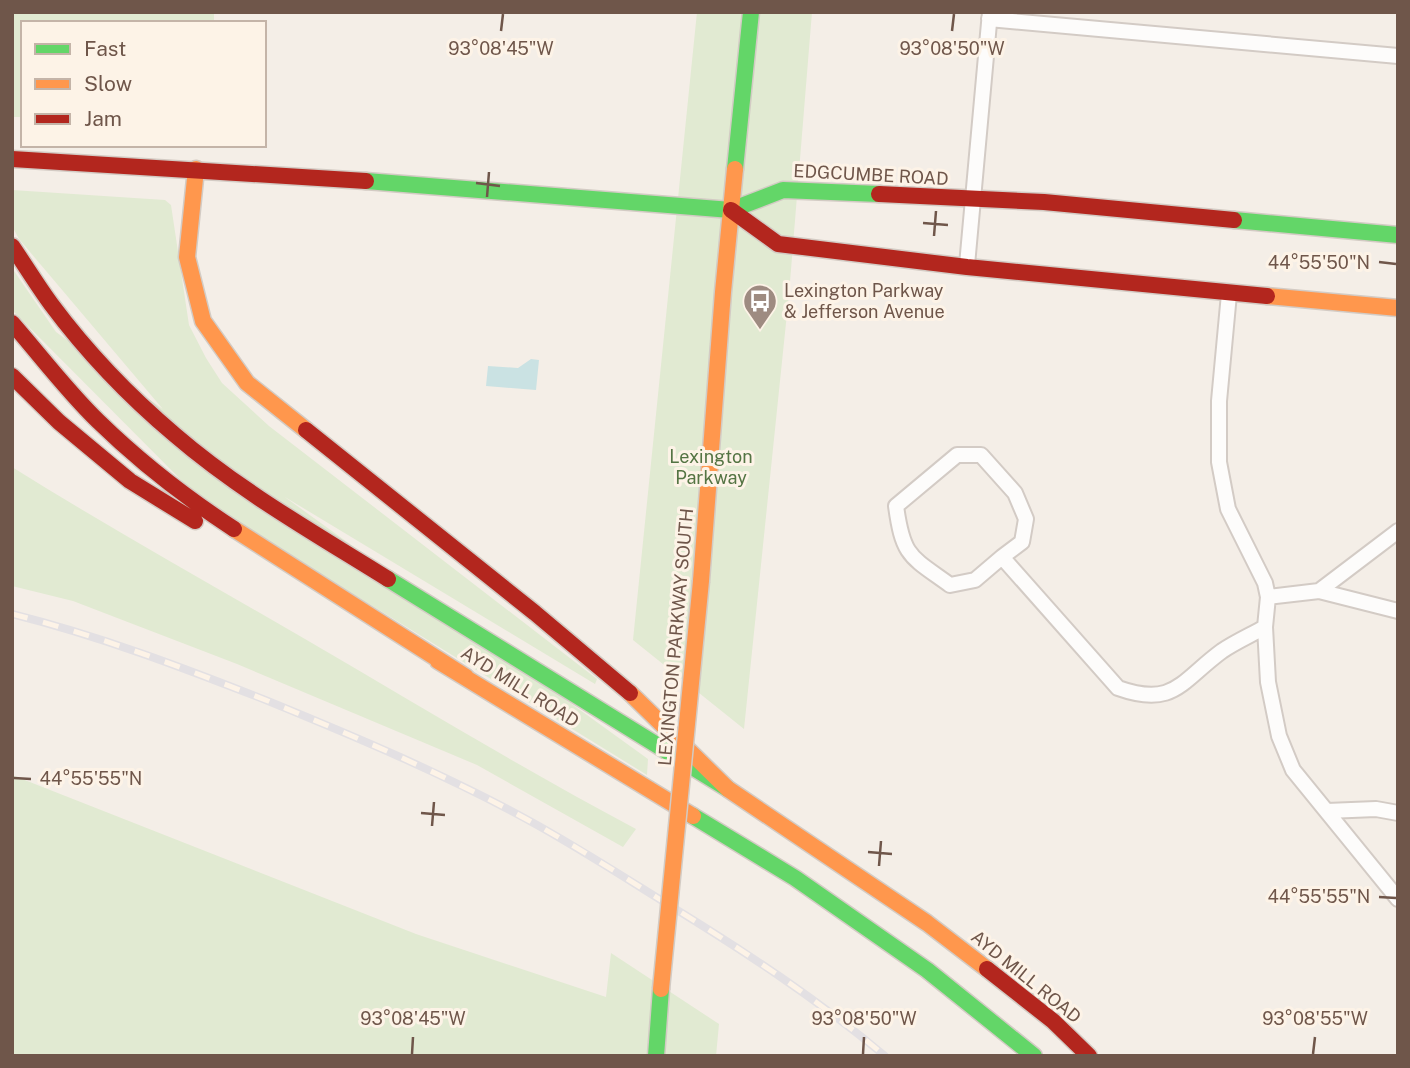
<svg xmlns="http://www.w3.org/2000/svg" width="1410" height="1068" font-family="'Public Sans',sans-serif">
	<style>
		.green { fill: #e1ead2 }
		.water { fill: #cae2e3 }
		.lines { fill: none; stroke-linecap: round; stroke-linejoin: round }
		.lane-casing { stroke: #d3cbc5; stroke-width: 18 }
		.fast-casing { stroke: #d3cbc4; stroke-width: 19 }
		.slow-casing { stroke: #d3cbc4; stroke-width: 19 }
		.jam-casing { stroke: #d3cbc4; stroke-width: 19 }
		.lane { stroke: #fdfcfb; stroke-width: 14 }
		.fast { stroke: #63d668; stroke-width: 16 }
		.slow { stroke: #ff974d; stroke-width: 16 }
		.jam { stroke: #b3261e; stroke-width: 16 }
		.rail-casing { stroke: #e3e0e3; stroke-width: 8 }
		.rail { stroke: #fdf3e7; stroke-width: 5; stroke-dasharray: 16; stroke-linecap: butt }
		.slow-bridge-casing { stroke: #d3cbc4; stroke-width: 19; stroke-linecap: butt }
		.slow-bridge { stroke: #ff974d; stroke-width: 16 }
		.ticks { fill: none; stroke: #6f564a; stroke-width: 2.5 }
		.labels { text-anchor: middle; stroke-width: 6; stroke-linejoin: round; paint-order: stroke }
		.street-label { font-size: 18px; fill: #6f564a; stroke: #fdf3e7 }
		.poi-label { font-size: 18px; fill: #6f564a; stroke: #fdf3e7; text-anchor: start }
		.park-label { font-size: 18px; fill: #547443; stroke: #fdf3e7 }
		.ticks-label { font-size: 18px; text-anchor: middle; fill: #6f564a; stroke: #fdf3e7; stroke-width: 6; stroke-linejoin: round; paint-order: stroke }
	</style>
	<rect width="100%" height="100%" fill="#f4eee7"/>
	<path class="green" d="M12,12h202v11h-191v94h-11z
		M697,12h115l-23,282 -45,435 -111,-89z
		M12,190l153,10 6,5 18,120 17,33 16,25 47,43 328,253 -2,5 -325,-196 -103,-74 -148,-175 -7,-13z
		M12,268l44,64 592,427 -1,16 -445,-274 -190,-191z
		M12,467c96,60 195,115 293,172 110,64 218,130 331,190l-13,18 -146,-82 -240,-101 -164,-63 -61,-15z
		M12,775l404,159 190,63 5,-44 108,71 -3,32h-704z"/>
	<path class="water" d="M531,359l8,1 -3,30 -50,-4 2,-20 30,2z"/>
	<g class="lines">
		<g class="lane-casing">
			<path id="lane" d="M989,19l409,37
				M967,265l23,-253
				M1229,294l-10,107v61l9,47 37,74 3,14 -3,30 3,55 11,54 14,34 105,129
				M1002,557l-27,23 -25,5c-40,-29 -47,-28 -54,-79l61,-51h24l34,38 11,26 -4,23 -20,15 116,131c56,20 63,-7 104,-37 13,-9 29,-16 43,-24
				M1319,591l79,-60
				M1268,597l51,-6 79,20
				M1327,811l49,-2 22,4"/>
		</g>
		<g class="fast-casing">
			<path id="fast" d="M735,169l16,-157
				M366,181l365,29 52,-20 96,4
				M1234,220l164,15
				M388,579l340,210
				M693,816l102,62 132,92 107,86
				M656,1056l5,-67"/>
		</g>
		<g class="slow-casing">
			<path id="slow" d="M196,169l-9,88 16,64 44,62 59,47
				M1267,296l131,12
				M234,529l232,148
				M701,581l22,-289 12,-123
				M438,661l255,155
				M630,693l98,96 199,134 60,46"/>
		</g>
		<g class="jam-casing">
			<path id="jam" d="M12,159l354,22
				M879,194l165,8 190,18
				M731,210l47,34 189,23 300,29
				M12,246c13,19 25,39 39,58 35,47 79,93 124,131 65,56 141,99 213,144
				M12,323c28,32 55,68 86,98 42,41 87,76 136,108
				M12,376l47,46 71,59 65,40
				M306,430l229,183 95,80
				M987,969l66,52 36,35"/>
		</g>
		<use href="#lane" class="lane"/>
		<use href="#fast" class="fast"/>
		<use href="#slow" class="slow"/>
		<use href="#jam" class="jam"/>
		<g class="rail-casing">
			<path id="rail" d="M12,614c88,22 172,54 256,87 88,36 176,73 260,119 46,25 91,54 136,82 77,47 152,96 221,154"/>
		</g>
		<use href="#rail" class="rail"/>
		<g class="slow-bridge-casing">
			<path id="slow-bridge" d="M661,989l40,-408"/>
		</g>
		<use href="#slow-bridge" class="slow-bridge"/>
	</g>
	<path class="ticks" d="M501,31l2,-17M952,31l2,-17M476,183l24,3M487,197l2,-25M923,223l25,2M934,236l2,-25M1379,262l17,2M14,778l17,1M421,813l24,2M432,826l2,-24M868,852l24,2M879,866l2,-25M1379,897l17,1M412,1054l1,-17M863,1054l1,-17M1313,1054l2,-17"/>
	<defs>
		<g id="bus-pin" transform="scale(1.75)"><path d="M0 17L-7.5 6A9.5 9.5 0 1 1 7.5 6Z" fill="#9e8b81" stroke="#fdf3e7"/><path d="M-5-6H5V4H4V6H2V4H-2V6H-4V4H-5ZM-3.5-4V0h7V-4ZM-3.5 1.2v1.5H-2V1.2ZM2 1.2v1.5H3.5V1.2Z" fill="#fff"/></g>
	</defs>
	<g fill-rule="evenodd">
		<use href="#bus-pin" x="760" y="301"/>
	</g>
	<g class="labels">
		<g class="street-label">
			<text transform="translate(871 175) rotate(3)" y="6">EDGCUMBE ROAD</text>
			<text transform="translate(676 637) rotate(-85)" y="6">LEXINGTON PARKWAY SOUTH</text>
			<text transform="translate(520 687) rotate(32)" y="6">AYD MILL ROAD</text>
			<text transform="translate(1026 977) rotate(39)" y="6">AYD MILL ROAD</text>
		</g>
		<g class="poi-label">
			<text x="784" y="297">Lexington Parkway<tspan x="784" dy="21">&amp; Jefferson Avenue</tspan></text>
		</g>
		<g class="park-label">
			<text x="711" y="463">Lexington<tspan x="711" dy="21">Parkway</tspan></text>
		</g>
	</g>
	<g class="ticks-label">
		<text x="501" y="55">93°08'45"W</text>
		<text x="952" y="55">93°08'50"W</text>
		<text x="1319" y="269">44°55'50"N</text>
		<text x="91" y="785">44°55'55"N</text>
		<text x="1319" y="903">44°55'55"N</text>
		<text x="413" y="1025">93°08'45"W</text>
		<text x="864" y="1025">93°08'50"W</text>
		<text x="1315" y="1025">93°08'55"W</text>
	</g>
	<rect width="1410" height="1068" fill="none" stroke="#6f564a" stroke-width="28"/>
	<rect x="21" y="21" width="245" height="126" fill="#fdf3e7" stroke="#c4b4a8" stroke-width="2"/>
	<rect x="35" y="44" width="35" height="10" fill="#63d668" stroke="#c4b4a8" stroke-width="2"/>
	<text x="84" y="56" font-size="21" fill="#6f564a">Fast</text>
	<rect x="35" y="79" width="35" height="10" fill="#ff974d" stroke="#c4b4a8" stroke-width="2"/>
	<text x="84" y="91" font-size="21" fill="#6f564a">Slow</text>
	<rect x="35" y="114" width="35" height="10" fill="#b3261e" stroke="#c4b4a8" stroke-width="2"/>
	<text x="84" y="126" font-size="21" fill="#6f564a">Jam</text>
</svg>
